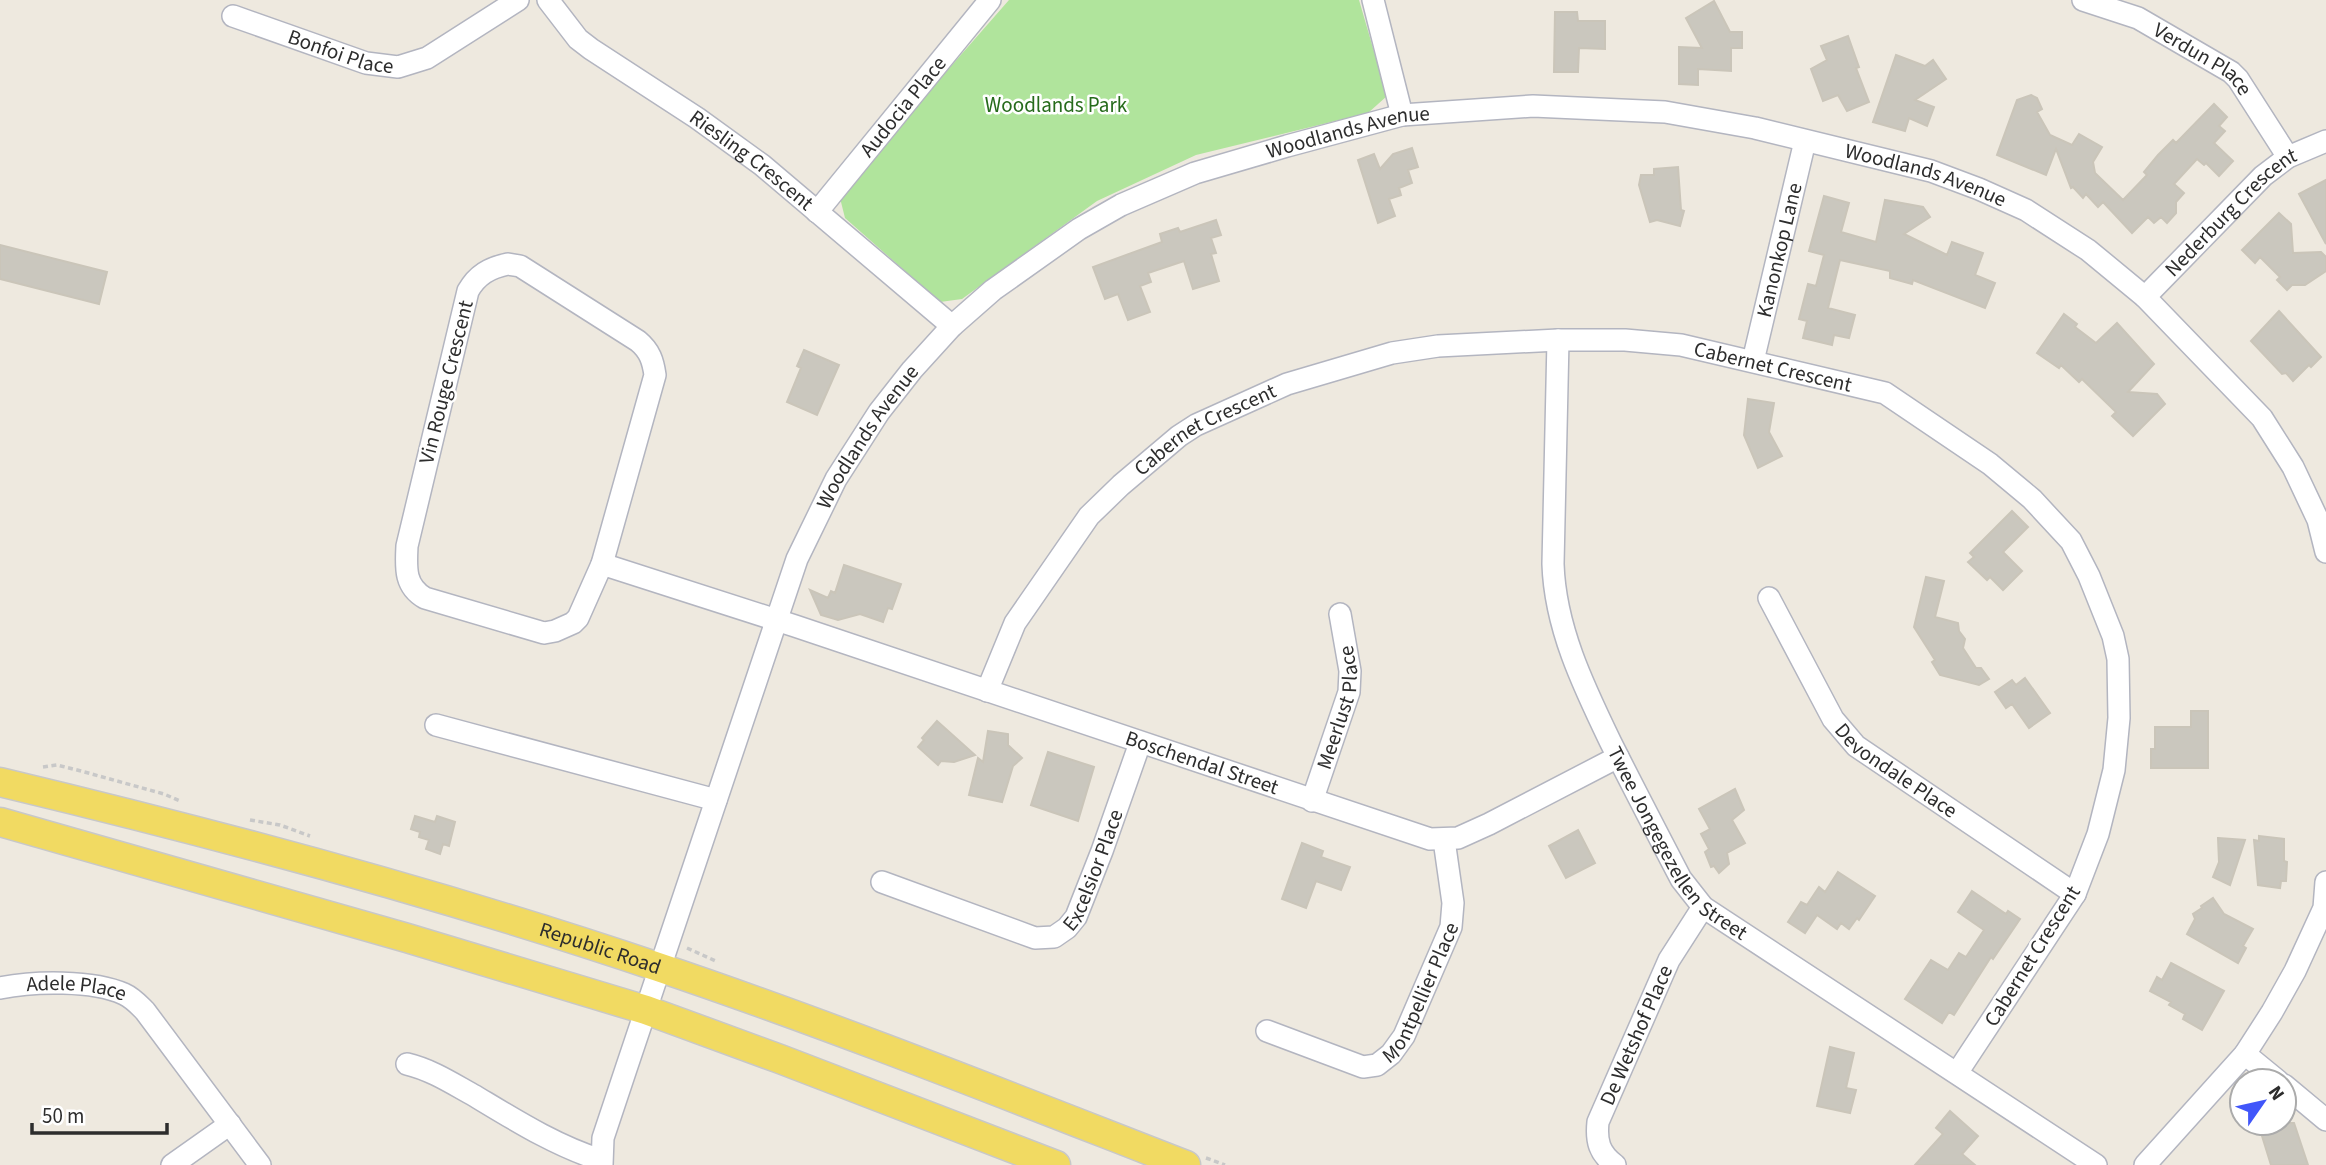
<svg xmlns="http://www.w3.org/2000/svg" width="2326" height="1165" font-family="'Source Sans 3',sans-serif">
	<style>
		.green { fill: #b0e49c }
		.building { fill: #cac7be; stroke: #cac5b9; stroke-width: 2 }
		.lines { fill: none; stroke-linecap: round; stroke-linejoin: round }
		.minor-casing { stroke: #b3b5c0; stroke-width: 24 }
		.major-casing { stroke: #c8c8c8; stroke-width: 31 }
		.path { stroke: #c8c8c8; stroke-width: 3.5; stroke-dasharray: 5 3.5; stroke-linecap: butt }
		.minor { stroke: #fff; stroke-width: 21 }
		.major { stroke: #f1da62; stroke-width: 28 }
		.labels { text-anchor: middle; stroke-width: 5; stroke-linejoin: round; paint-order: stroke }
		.street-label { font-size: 21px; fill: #2d2d2d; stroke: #fff }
		.park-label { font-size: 21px; fill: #266b1b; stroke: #fff }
	</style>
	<rect width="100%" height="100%" fill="#eee9df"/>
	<path class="green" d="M1009,0h350l28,96 -19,17 -172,42 -99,46 -135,98 -22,3 -95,-84 -6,-24z"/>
	<path class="building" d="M1714,1l16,31h12v16h-11v23l-33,-2v16l-19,-1v-37l23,1 -16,-30z
		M1555,12h22l1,9h27v28l-26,-1 -1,24h-24z
		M1848,36l11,31 -3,1 13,34 -22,9 -9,-16 -15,6 -12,-32 16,-9 -6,-14z
		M1896,55l29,11 8,-6 13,19 -31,21 19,7 -7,19 -18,-8 -4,13 -32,-9z
		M2031,95l6,3 5,11 -5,3 13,23 22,10 7,-11 23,13 -9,15 2,11 28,27 24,-25 -3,-3 14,-17 15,-15 3,3 38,-39 13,13 -8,9 6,5 -11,12 19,18 -14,15 -13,-13 -2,2 -7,-6 -23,25 10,9 -8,9v11l-9,10 -6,-6 -7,6 -6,-6 -16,16 -29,-31 -5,5 -12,-13 -3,4 -10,-11 -2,1 -15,-39 -10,26 -49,-20 20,-55z
		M1412,148l6,19 -10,3 4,13 -13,5 2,7 -12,4 6,17 -17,7 -20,-63 16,-6 6,15 13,-15z
		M1678,167l3,43 3,1 -4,15 -23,-6 -7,2 -11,-37 2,-10h13v-6z
		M2326,180v64l-27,-50z
		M1824,196l25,7 -8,29 35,10 9,-42 38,7 7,10 -26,17 43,21 5,-13 31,11 -8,22 20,8 -10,25 -72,-28 -1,4 -22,-6v-7l-50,-11 -12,48 27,7 -6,23 -15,-3 -2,10 -29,-7 4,-17 -8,-2 9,-35 8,2 8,-31 -15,-4z
		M2279,213l12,11 2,29 28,-1 5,5v14l-21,14h-13l-5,5 -10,-10 3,-3 -20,-20 -5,6 -13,-13z
		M1216,220l5,15 -10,3 5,15 -5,1 8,27 -26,8 -9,-28 -36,12 3,9 -11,4 10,26 -22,8 -10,-26 -13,5 -12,-32 69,-25 -2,-8 18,-6 2,4z
		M0,245l107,27 -8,32 -99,-25z
		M2279,311l42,46 -10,10 -2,-2 -16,16 -7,-8 -4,1 -31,-33z
		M2064,314l13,10 -2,3 21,16 21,-20 37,41 -26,28 29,2 8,10 -32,32 -21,-20 4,-4 -34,-33 -3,3 -18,-17 -2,3 -22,-15z
		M804,350l35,15 -22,50 -30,-13 14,-34 -4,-2z
		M1748,399l26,4 -5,29 13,24 -24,12 -14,-33z
		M2012,511l16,16 -25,25 19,19 -19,19 -13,-13 -3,3 -19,-18 6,-5 -4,-4z
		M844,565l57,19 -9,25 -4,-1 -5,14 -23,-8 -22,6 -17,-5 -11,-25 18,8 3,-7 4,2z
		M1926,577l18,4 -9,36 23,6 1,8 6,8 -2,9 13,20h5l8,11 -10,6 -39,-10 -8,-13 3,-2 -21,-33z
		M2025,678l25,35 -21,15 -17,-24 -6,4 -11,-16 17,-12 4,5z
		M2191,711h17v57h-57v-19h4v-22h36z
		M937,721l38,34 -21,7 -13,-1 -3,4 -20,-18 6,-7 -2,-2z
		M988,731l20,3v11l14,13 -9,8 -11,36 -33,-7 9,-37 5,4z
		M1048,752l46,15 -16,54 -47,-16z
		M1735,789l9,21 -12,10 13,23 -18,10 2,11 -10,9 -5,-7 -3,1 -6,-15 4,-3 -8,-15 9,-5 -11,-20z
		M415,816l20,6 2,-6 18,6 -6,24 -6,-2 -3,10 -14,-5 3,-9 -10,-3 1,-5 -9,-3z
		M1578,830l17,33 -29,15 -17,-32z
		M2259,836l25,3v22l3,1 -1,19h-5l-1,7 -22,-3 -4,-45 5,1z
		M2218,838l27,2 -15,45 -17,-8 6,-15z
		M1302,843l21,8 -2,6 29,10 -9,23 -25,-9 -10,27 -24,-9z
		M1838,872l37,24 -16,24 -2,-2 -8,11 -8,-6 -4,6 -20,-14 -12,18 -17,-11 13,-20 6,3 12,-18 6,5z
		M1972,891l34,23 2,-3 12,8 -27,40 -2,-2 -37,58 -5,-3 -7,11 -37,-24 26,-39 17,10 11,-17 7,4 18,-27 -26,-18z
		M2213,898l11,16 29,15 -10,17 3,2 -8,15 -51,-29 8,-15 -2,-5 9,-6 -1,-2z
		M2171,963l53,28 -22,39 -19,-11 2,-5 -16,-9 2,-3 -21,-11 7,-14 5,3z
		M1830,1047l24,6 -8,35 10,2 -6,23 -33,-7z
		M1950,1111l28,25 -16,18 13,11h-60l28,-31 -7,-6z
		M2258,1123h36l14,42h-37z"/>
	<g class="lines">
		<g class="minor-casing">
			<g id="minor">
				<path id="s1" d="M548,0l30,39 13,10 106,69 65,47 190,161"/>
				<path d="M1373,0l29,115"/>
				<path id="s2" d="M2083,0l55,18 93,54 7,7 50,78"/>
				<path id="s3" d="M233,16l133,47 32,4 29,-9 91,-58"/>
				<path id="s4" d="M817,212l173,-212"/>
				<path d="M508,264l12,2 118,75c12,10 15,20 17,34l-53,189 -24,54 -5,5 -18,8 -11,2 -119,-35c-21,-12 -19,-31 -18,-52l61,-255c9,-16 21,-23 40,-27z"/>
				<path id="s5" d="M2145,297l118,-121 25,-19 38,-16"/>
				<path id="s6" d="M1558,340l-5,224c2,63 30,121 57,177 23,46 47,92 71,138l22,28 393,258"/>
				<path id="s7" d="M1753,361l52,-220"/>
				<path id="s8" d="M602,564l193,62 635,213 28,-1 31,-14 129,-67"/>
				<path id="s9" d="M1769,598l64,121 23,27 219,148"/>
				<path id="s10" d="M987,691l28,-68 74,-107 32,-31 58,-49 17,-11 91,-41 105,-31 46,-7 120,-6h67l56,5 204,48 105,71 42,35 39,42 18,35 24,60 5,23 1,59 -5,52 -16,64 -23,60 -118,179"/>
				<path d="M436,725l280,75"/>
				<path id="s11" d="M1312,801l37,-109 1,-21 -10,-57"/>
				<path id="s12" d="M882,882l153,56 19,-1 13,-9 9,-11 26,-66 38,-108"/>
				<path id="s13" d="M0,988c34,-7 93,-8 124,6 9,4 15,11 21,17l115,154"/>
				<path id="s14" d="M1267,1031l96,36 14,-2 14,-11 13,-18 47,-109 2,-24 -9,-63"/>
				<path d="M2245,1054l33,27"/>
				<path d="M407,1064c25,6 46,20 68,32 40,24 81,50 126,64"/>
				<path d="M2284,1085l42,35"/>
				<path d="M172,1165l58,-41"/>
				<path id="s15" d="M602,1165l1,-27 23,-69 171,-510 39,-80 43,-67 33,-42 40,-44 41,-36 86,-61 42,-24 74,-32 92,-27 115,-31 131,-9 132,6 90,16 176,43 48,18 47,21 62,40 57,47 117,121 31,49 25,53 8,32"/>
				<path id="s16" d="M1615,1165c-16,-12 -19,-24 -17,-43l71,-162 34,-53"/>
				<path d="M2145,1165l100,-111 27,-42 23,-41 29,-63 2,-26"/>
			</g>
		</g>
		<g class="major-casing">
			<g id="major">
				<path id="s17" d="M0,782c222,53 442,112 658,185 178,60 353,130 528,198"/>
				<path d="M0,822l407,116 239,72 134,49 276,106"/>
			</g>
		</g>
		<path class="path" d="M43,767l14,-2 24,6 83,23 16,7
			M250,820l30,5 30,11
			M687,948l31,14
			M1206,1158l19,7"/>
		<use href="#minor" class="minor"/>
		<use href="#major" class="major"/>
	</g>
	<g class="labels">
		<g class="street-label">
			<text dy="7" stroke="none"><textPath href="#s3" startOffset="114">Bonfoi Place</textPath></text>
			<text dy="7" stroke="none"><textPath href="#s2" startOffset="135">Verdun Place</textPath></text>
			<text dy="7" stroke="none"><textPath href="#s4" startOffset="136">Audocia Place</textPath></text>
			<text dy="7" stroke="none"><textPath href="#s15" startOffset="1367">Woodlands Avenue</textPath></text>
			<text dy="7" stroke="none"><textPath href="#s1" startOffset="261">Riesling Crescent</textPath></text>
			<text dy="7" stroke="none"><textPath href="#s15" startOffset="1955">Woodlands Avenue</textPath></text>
			<text dy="7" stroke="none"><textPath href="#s5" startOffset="121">Nederburg Crescent</textPath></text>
			<text dy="7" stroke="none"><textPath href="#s7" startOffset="114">Kanonkop Lane</textPath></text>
			<text dy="7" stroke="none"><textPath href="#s10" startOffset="938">Cabernet Crescent</textPath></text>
			<text transform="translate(446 382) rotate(-76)" y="7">Vin Rouge Crescent</text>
			<text dy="7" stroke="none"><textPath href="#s10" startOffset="350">Cabernet Crescent</textPath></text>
			<text dy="7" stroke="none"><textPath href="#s15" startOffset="779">Woodlands Avenue</textPath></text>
			<text dy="7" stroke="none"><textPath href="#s11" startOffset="98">Meerlust Place</textPath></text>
			<text dy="7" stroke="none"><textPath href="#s8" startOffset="632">Boschendal Street</textPath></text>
			<text dy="7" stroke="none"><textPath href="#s9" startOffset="219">Devondale Place</textPath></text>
			<text dy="7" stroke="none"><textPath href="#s6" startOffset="536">Twee Jongegezellen Street</textPath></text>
			<text dy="7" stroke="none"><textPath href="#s12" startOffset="262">Excelsior Place</textPath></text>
			<text dy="7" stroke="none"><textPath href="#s17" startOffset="623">Republic Road</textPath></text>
			<text transform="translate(2032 956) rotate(-58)" y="7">Cabernet Crescent</text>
			<text dy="7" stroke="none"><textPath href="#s14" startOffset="203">Montpellier Place</textPath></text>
			<text dy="7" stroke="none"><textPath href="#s13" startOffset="77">Adele Place</textPath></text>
			<text dy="7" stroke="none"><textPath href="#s16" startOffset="144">De Wetshof Place</textPath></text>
		</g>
		<g class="park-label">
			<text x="1056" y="112">Woodlands Park</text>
		</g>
	</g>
	<g transform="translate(2263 1102) rotate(56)"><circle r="33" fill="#ffffff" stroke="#ababab" stroke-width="2"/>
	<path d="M0-5L12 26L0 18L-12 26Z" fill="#4156fa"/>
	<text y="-10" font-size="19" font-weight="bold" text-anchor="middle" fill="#2d2d2d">N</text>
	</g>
	<path d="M32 1123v10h135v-10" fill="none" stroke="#2d2d2d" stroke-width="3.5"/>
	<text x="42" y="1123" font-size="21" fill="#2d2d2d" stroke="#ffffff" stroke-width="5" paint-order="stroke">50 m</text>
</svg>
